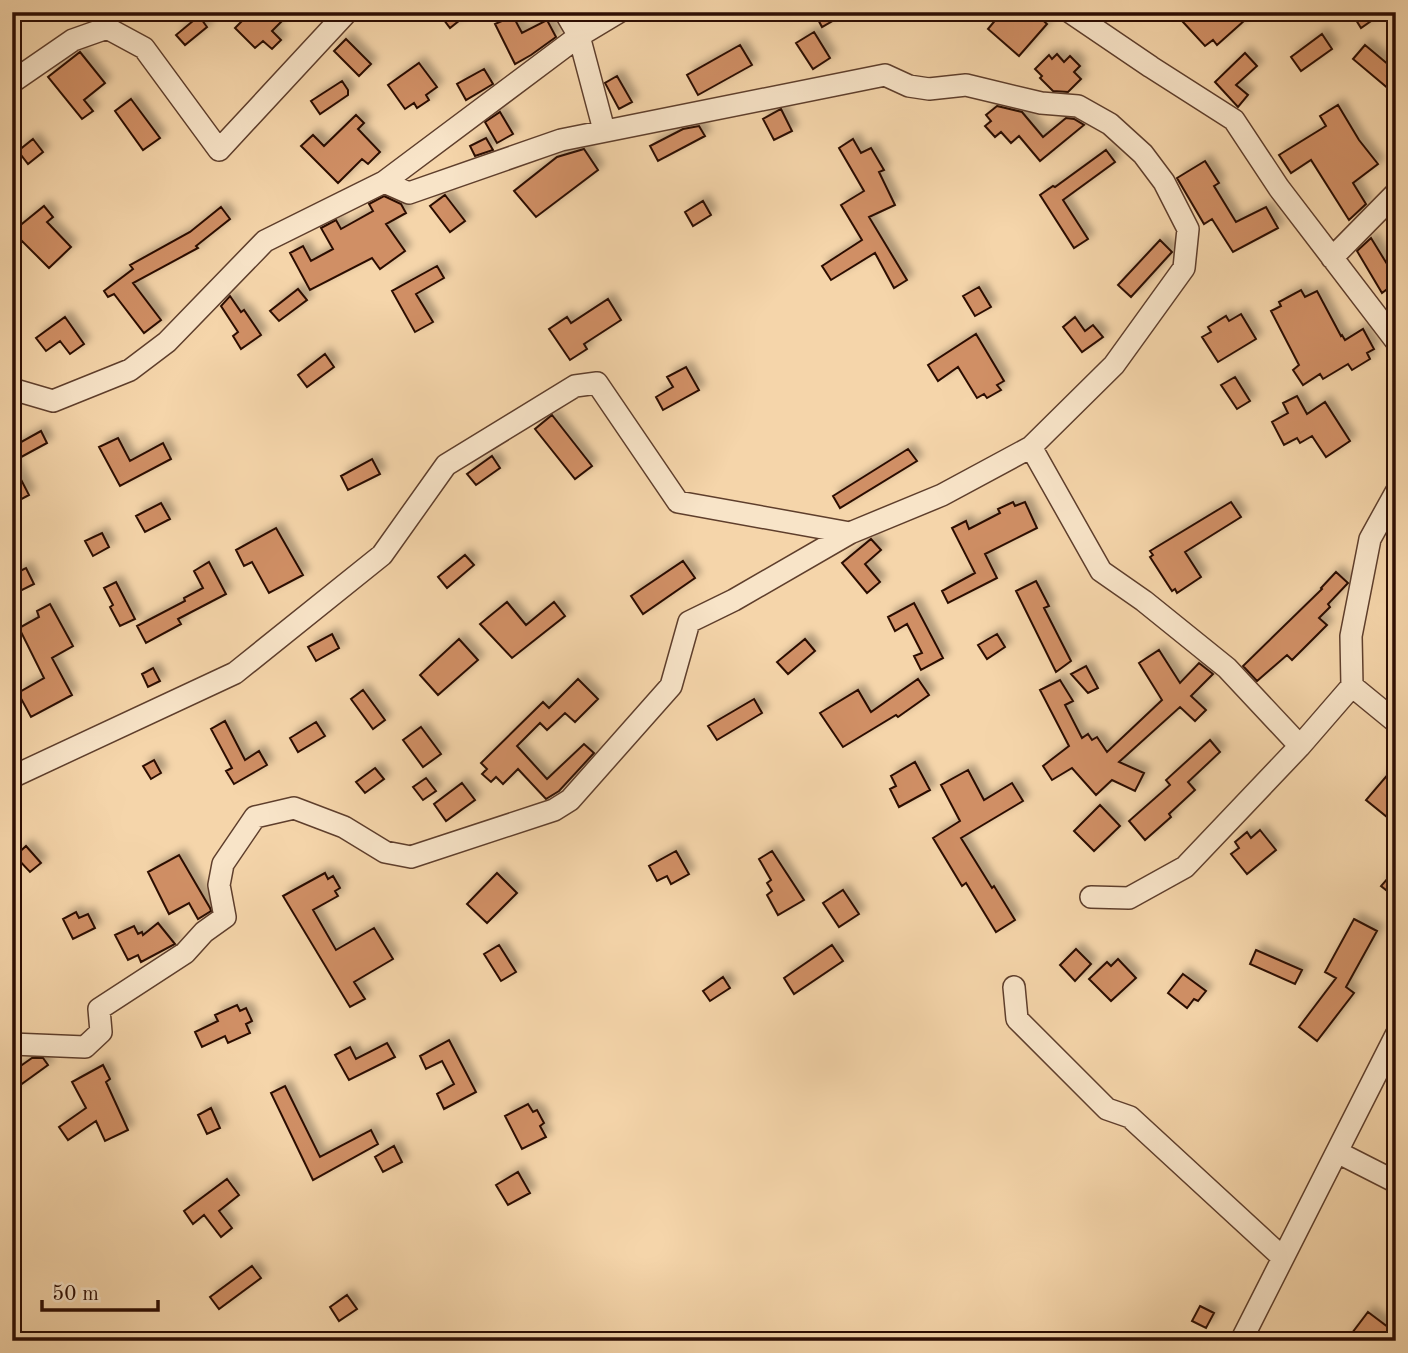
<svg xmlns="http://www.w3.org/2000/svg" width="1408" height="1353" font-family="'Old Standard TT',serif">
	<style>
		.building { fill: #d08f65; stroke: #2c0c02; stroke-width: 2; filter: url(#shadow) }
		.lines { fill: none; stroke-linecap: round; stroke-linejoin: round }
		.minor-casing { stroke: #5e3e2c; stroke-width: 24 }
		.minor { stroke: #f8e4c8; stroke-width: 21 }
	</style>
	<defs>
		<filter id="shadow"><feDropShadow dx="6" dy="-6" stdDeviation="3.5" flood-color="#0004"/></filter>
	</defs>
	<rect width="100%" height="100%" fill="#f5d5aa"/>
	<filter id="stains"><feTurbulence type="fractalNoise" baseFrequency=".00286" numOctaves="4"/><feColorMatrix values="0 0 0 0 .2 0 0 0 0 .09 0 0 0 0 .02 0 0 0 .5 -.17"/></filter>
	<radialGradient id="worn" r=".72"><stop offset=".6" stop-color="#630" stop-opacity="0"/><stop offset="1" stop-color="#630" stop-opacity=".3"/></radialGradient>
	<path class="building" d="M251,12h40l-19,19 9,9 -9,9 -9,-8 -8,7 -20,-20z
		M438,12h32l-20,16z
		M814,12h34l-26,15z
		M1002,12h32l13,12 -28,32 -31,-27z
		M1194,12h60l-37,33 -4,-5 -8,6 -22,-24z
		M1351,12h33l-23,16z
		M199,16l8,11 -22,18 -9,-10z
		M513,16l9,17 25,-13 9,17 -25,18 -16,9 -20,-40z
		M814,32l16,26 -17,11 -17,-26z
		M1322,34l10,15 -31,22 -10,-14z
		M346,39l25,25 -12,12 -25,-25z
		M740,45l12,20 -54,30 -11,-20z
		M1365,45l31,26v24l-43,-36z
		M80,52l25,31 -21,17 9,11 -11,8 -34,-42z
		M1245,53l12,13 -21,19 12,10 -10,12 -23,-25z
		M1057,54l7,8 6,-6 10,10 -6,6 7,7 -13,13 -15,-1 -13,-13 2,-2 -7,-7 14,-14 3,4z
		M419,63l18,24 -11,8 3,5 -12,8 -3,-5 -9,6 -17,-24z
		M484,69l9,15 -27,16 -9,-16z
		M617,76l15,26 -13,7 -14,-26z
		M342,81l6,9v5l-28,19 -9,-13z
		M131,99l29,39 -17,12 -28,-39z
		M1338,105l21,35 19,24 -25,19 13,21 -17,16 -38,-60 -20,13 -12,-18 47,-29 -6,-10z
		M997,106l25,6 21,25 23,-19 8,1 10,6 -44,36 -21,-25 -8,7 -10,-11 -6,5 -10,-11 6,-5 -5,-6z
		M781,109l11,22 -18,9 -11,-21z
		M500,112l13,22 -16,9 -12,-21z
		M356,115l8,8 -6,6 22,23 -12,12 -6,-5 -24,24 -37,-37 12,-11 11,11z
		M699,126l6,10 -47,25 -8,-15 33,-17z
		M486,138l7,12 -18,6 -5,-10z
		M33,139l10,13 -15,12 -10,-13z
		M853,139l8,14 10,-5 13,22 -5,2 16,33 -26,12 38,63 -13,8 -19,-35 -44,27 -9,-14 40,-26 -21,-35 23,-14 -25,-43z
		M584,149l14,21 -62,47 -22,-26 43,-34z
		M1106,150l9,12 -52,38 25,39 -14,9 -34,-53 13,-9 2,1z
		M1205,161l14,22 -5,3 22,36 30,-15 12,21 -45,24 -21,-33 -8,5 -27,-46z
		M445,195l20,26 -15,11 -20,-26z
		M384,196l17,8 5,9 -20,11 19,27 -25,18 -8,-11 -62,32 -20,-37 13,-7 8,15 22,-12 -12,-21 15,-8 5,9 32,-18 -4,-7z
		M703,201l8,14 -18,11 -8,-14z
		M44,206l9,11 -6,5 24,25 -22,21 -27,-27 -10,8v-17z
		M221,207l9,12 -34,27 2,2 -65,35 28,37 -17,13 -30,-39 -6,3 -4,-6 29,-22 -3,-4 60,-33z
		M1371,238l16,26 9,-5v47l-10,-16 -4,3 -25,-42z
		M1160,240l12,12 -41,45 -13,-12z
		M437,266l7,12 -28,16 17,28 -18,10 -23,-41z
		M979,287l12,20 -16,9 -12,-20z
		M298,289l9,11 -28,21 -9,-10z
		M1301,290l4,7 12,-6 24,45 1,-1 3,5 18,-11 11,20 -7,4 3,6 -18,11 -4,-6 -25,15 -3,-5 -17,11 -10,-15 6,-5 -28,-54 10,-5 -2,-4z
		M230,296l11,16 3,-2 17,25 -20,14 -8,-13 5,-4 -17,-26z
		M608,299l13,21 -37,24 3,5 -17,11 -21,-31 18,-12 4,6z
		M1241,314l15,25 -38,23 -16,-25 9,-5 -3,-5 18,-11 3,5z
		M65,317l19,27 -14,10 -10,-13 -14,10 -10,-13z
		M1075,317l10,14 8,-6 10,12 -21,15 -19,-25z
		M976,334l28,47 -7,4 4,5 -14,8 -3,-4 -7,4 -19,-31 -20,14 -10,-16z
		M325,354l9,13 -27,20 -9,-12z
		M686,367l13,23 -36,20 -7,-13 17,-10 -6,-10z
		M1235,377l15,24 -13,8 -16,-24z
		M1297,396l10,18 18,-12 25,39 -24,16 -14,-21 -12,7 -3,-5 -13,7 -12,-23 16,-9 -5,-10z
		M552,415l40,51 -17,13 -40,-50z
		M41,431l6,12 -35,19v-15z
		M118,438l12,23 33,-18 8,16 -51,27 -21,-39z
		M908,449l9,12 -77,47 -7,-12z
		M492,456l8,12 -24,17 -9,-11z
		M372,459l8,15 -32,16 -7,-14z
		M12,462l17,33 -11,6 -6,-10z
		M1013,502l2,4 10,-4 12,26 -52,26 12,24 -49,25 -6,-12 33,-18 -23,-45 14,-7 3,8 31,-16 -2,-4z
		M1231,502l10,15 -56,35 16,25 -24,16 -2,-4 -3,2 -22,-34 3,-2 -3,-4z
		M161,503l9,16 -25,13 -9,-16z
		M276,528l27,47 -34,18 -17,-31 -8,4 -8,-16z
		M102,533l7,14 -16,9 -8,-15z
		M871,539l10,11 -16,14 15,18 -13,11 -25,-30z
		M465,555l9,10 -27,23 -9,-11z
		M683,561l12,17 -52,36 -12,-18z
		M209,562l17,32 -48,25 3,5 -35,19 -9,-17 48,-25 -1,-3 19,-10 -9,-17z
		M26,568l8,16 -14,7 -8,-16z
		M1336,572l12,11 -20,21 2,3 -11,11 8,7 -35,35 -5,-5 -30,26 -14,-15 79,-77 -1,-1z
		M1036,581l13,25 -5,2 27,53 -15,11 -40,-81z
		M116,582l19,37 -15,7 -10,-19 3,-2 -9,-17z
		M507,602l19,23 28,-23 11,14 -53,42 -32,-34z
		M914,603l29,55 -22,12 -7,-14 8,-3 -15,-29 -12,7 -7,-14z
		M50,604l23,42 -21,12 20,37 -41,22 -13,-24 26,-15 -25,-50 20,-11 -2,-6z
		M332,634l7,14 -23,13 -8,-14z
		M997,634l8,13 -18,12 -9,-14z
		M459,639l19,21 -40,35 -18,-20z
		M805,639l10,12 -27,23 -11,-12z
		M1159,650l21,33 19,-20 14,11 -22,22 15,14 -11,11 -15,-14 -61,55 25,11 -9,18 -23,-11 -16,15 -24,-27 -20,12 -9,-14 26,-20 -29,-56 20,-10 13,21 -8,4 17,33 6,-4 4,6 5,-3 10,15 55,-52 -23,-37z
		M1086,666l12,22 -10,5 -17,-19z
		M153,668l7,13 -12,6 -6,-13z
		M578,679l20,20 -23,23 -10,-9 -18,17 -7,-7 -23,23 30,33 37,-35 10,9 -35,38 -13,8 -28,-30 -15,15 -7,-7 -5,5 -9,-8 5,-5 -6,-6 62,-61 6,6z
		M918,679l11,16 -31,22 -2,-2 -53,32 -23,-34 38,-23 13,22z
		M363,690l22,30 -12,9 -22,-30z
		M754,699l8,14 -45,27 -9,-14z
		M225,721l20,39 14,-9 8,14 -33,19 -8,-13 6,-3 -21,-39z
		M316,722l9,14 -27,16 -8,-14z
		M421,727l20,27 -18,13 -20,-27z
		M1210,740l10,12 -32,30 7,8 -26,24 2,3 -26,23 -16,-19 41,-36 -4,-5z
		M154,760l7,13 -10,6 -8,-13z
		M915,762l15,28 -31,17 -9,-18 6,-3 -5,-10z
		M1396,765v29l-6,7 6,5 -9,11 -21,-17z
		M375,768l9,11 -19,14 -9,-11z
		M968,770l16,30 28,-17 11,18 -62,37 31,50 2,-2 21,34 -19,12 -30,-49 -4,3 -29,-48 27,-17 -19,-36z
		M426,778l10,13 -13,9 -10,-13z
		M462,783l13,17 -29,21 -12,-17z
		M1100,805l20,21 -26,25 -20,-20z
		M1260,830l16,20 -29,24 -16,-20 8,-6 -4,-6 12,-10 4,6z
		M26,846l15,17 -11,9 -15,-16z
		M676,851l13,23 -18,10 -4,-8 -10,5 -8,-15z
		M772,851l32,49 -26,15 -11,-20 5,-4 -5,-8 4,-3 -12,-21z
		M179,855l31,53 1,3 -13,8 -9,-16 -20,11 -21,-42z
		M1396,869v29l-15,-12z
		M325,873l3,6 5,-3 7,12 -5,3 3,5 -25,14 23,40 38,-22 19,31 -39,23 11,17 -15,8 -67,-111z
		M497,873l20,20 -30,30 -20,-19z
		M843,890l16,24 -20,13 -16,-24z
		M76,912l3,6 9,-4 7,14 -22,11 -10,-20z
		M1354,919l23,12 -31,56 8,6 -37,48 -18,-14 37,-49 -11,-6z
		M158,923l17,21 -34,18 -3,-7 -10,5 -13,-25 19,-9 4,8 4,-2 1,3z
		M499,945l17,27 -15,9 -17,-27z
		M832,945l11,16 -49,33 -10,-16z
		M1076,949l15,15 -16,17 -15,-16z
		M1256,950l46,20 -7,14 -45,-20z
		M1118,959l18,19 -25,23 -22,-22 18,-17 4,4z
		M1183,974l23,17 -8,10 -4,-2 -7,9 -19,-15z
		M723,977l7,11 -20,13 -7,-10z
		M237,1005l3,6 6,-3 6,13 -6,3 4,9 -22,10 -3,-7 -23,11 -7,-15 23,-11 -3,-6z
		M449,1040l27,52 -32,17 -7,-15 17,-10 -12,-23 -16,8 -6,-13z
		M387,1043l8,14 -46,23 -14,-25 15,-8 6,12z
		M32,1058h11l5,7 -36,26v-19z
		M103,1065l7,14 -4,3 22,48 -23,11 -9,-20 -28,19 -9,-13 27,-19 -14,-26z
		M285,1086l35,71 51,-27 7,14 -65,36 -42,-87z
		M528,1104l5,8 4,-2 7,13 -4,3 6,11 -24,12 -17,-33z
		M211,1108l9,20 -13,6 -9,-19z
		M394,1146l8,16 -19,10 -8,-15z
		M518,1172l12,21 -22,12 -12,-20z
		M227,1179l12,16 -20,16 13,17 -11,9 -17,-22 -11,9 -9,-13z
		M252,1266l9,12 -42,31 -9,-12z
		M347,1295l10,14 -18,12 -9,-14z
		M1200,1306l14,7 -8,15 -14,-7z
		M1368,1312l20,15 8,-10v24h-50z"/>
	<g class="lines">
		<g class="minor-casing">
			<path id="minor" d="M565,12l14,24 25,94
				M1070,12l81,55 83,53 45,68 117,153
				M12,82l61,-42 34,-12 37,20 75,102 128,-138
				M384,182l195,-146 40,-24
				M1332,258l64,-65
				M12,389l41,12 77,-31 37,-28 98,-101 119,-59 25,11 152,-53 324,-65 24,11 20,3 37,-4 75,18 37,3 32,18 33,30 21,28 24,47 -4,39 -70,97 -83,82 -89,48 -92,38 -116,67 -45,22 -18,64 -101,114 -16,10 -143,47 -26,-5 -41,-25 -50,-19 -39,9 -32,47 -4,21 6,32 -21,15 -19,21 -86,56 2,23 -16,15 -73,-3
				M1031,447l70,124 43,30 83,67 73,78 52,-60 -1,-50 19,-97 26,-47
				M1352,686l44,36
				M12,777l223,-104 147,-118 64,-90 129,-79 22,-3 81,119 172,31
				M1091,897l38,1 56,-31 115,-121
				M1014,987l3,32 90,90 23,8 152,140
				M1337,1152l59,30
				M1241,1341l155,-306"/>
		</g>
		<use href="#minor" class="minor"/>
	</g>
	<rect width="1408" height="1353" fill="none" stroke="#f5d5aa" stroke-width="42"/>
	<rect x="14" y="14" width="1380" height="1325" fill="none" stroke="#2c0c02" stroke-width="3.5"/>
	<rect x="21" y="21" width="1366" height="1311" fill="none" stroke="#2c0c02" stroke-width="2"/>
	<path d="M42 1300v10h116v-10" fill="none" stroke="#2c0c02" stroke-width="3.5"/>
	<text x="52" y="1300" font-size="21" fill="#2c0c02" stroke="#f8e4c8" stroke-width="5" paint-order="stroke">50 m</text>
	<rect width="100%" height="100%" filter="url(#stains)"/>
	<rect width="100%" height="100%" fill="url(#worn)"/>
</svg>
